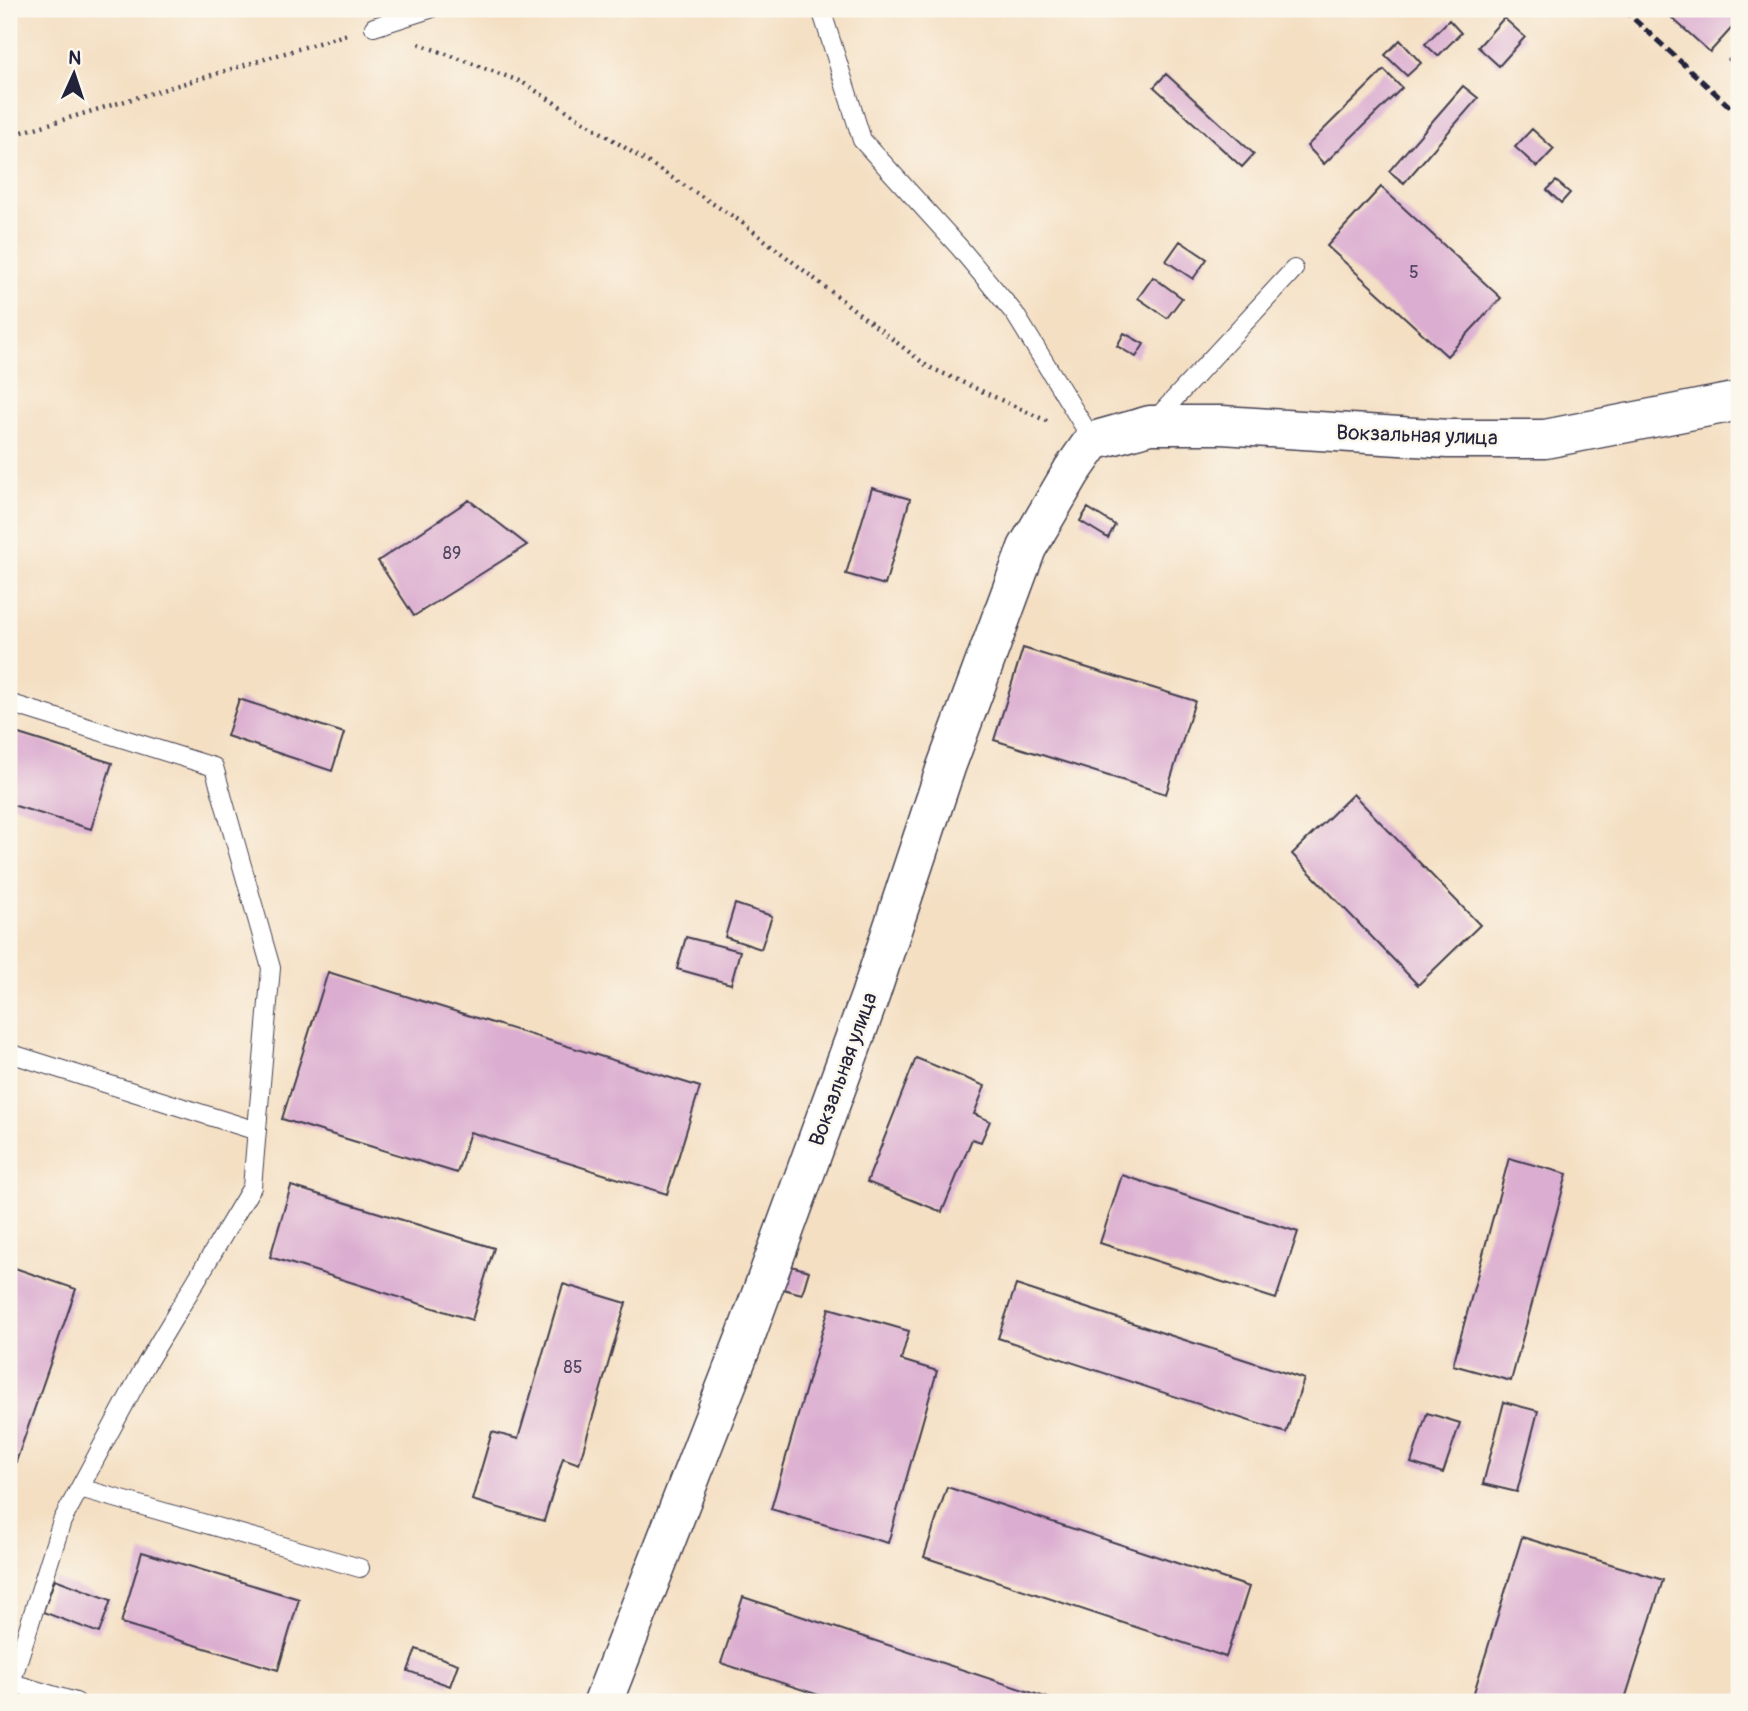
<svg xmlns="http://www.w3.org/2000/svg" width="1748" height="1711" font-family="Pangolin,sans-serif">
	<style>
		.building { fill: #dbadd0 }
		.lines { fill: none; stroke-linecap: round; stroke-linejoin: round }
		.service-casing { stroke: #423e4f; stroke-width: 20 }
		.tertiary-casing { stroke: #423e4f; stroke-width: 41 }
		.path { stroke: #423e4f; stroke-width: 4.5; stroke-dasharray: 2 5; stroke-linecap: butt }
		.service { stroke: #fff; stroke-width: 18 }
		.tertiary { stroke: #fff; stroke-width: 38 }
		.rail { stroke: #22223b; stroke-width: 5; stroke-dasharray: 10 5; stroke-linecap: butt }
		.labels { text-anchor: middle; stroke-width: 5; stroke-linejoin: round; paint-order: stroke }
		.number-label { font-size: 18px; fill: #504560 }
		.street-label { font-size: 21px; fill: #22223b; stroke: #fbf7ec }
	</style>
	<rect width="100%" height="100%" fill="#fbf7ec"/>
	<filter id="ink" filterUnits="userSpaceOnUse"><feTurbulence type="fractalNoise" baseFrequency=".0143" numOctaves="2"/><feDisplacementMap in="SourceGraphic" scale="14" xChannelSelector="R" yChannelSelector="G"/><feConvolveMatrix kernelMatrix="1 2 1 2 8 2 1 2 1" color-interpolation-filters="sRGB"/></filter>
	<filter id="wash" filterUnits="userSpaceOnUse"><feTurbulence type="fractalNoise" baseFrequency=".00686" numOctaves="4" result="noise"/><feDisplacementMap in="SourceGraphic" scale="28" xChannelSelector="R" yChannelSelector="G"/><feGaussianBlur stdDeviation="1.57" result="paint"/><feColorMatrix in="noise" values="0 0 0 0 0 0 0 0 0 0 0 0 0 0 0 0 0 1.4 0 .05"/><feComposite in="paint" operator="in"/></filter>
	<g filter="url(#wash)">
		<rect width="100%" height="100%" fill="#f4dfc3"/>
		<g id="blocks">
			<path class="building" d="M1662,9h77v11l-29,32z
				M1504,18l21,19 -26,29 -21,-19z
				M1449,20l12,13 -23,23 -13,-12z
				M1400,40l21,23 -14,13 -22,-21z
				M1384,70l18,18 -78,76 -17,-18z
				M1166,74l88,80 -12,13 -88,-80z
				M1463,86l15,12 -74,85 -15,-12z
				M1532,129l22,20 -17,18 -22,-20z
				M1556,181l14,12 -9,10 -14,-13z
				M1381,187l120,111 -54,58 -120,-110z
				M1180,241l27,18 -14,20 -27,-18z
				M1153,277l29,21 -15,20 -29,-20z
				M1124,333l20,11 -8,13 -19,-11z
				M872,488l38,11 -25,86 -39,-11z
				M469,500l58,45 -113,71 -36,-55z
				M1088,508l27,17 -7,13 -28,-17z
				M1023,648l172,53 -29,93 -172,-54z
				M239,699l105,34 -12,38 -105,-35z
				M9,731l103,32 -21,66 -82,-25z
				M1353,794l127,131 -62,60 -126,-131z
				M735,904l37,12 -11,33 -36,-12z
				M686,937l54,14 -9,33 -54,-15z
				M328,972l372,115 -33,107 -197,-62 -13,41 -175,-54z
				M916,1058l69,28 -11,28 16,7 -9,21 -9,-3 -30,73 -75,-30z
				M1509,1158l58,16 -56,207 -58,-16z
				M1122,1175l176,57 -22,67 -176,-56z
				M291,1186l203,62 -22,72 -202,-63z
				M9,1266l67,23 -67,193z
				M791,1266l18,5 -7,23 -19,-5z
				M563,1284l63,19 -47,161 -16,-6 -19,63 -72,-21 20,-68 26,7z
				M1016,1285l288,94 -18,54 -288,-95z
				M829,1308l80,23 -8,29 36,11 -49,172 -117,-34z
				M1504,1402l34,9 -21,81 -34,-8z
				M1427,1413l33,10 -17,50 -32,-10z
				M947,1487l302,100 -23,70 -302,-100z
				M1522,1537l141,43 -39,122h-153z
				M142,1552l157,47 -21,71 -157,-47z
				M55,1579l56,21 -12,33 -56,-21z
				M743,1597l317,105h-220l-119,-39z
				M416,1649l42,15 -8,22 -42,-15z"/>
		</g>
	</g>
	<g filter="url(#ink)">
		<use href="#blocks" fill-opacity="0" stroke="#423e4f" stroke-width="2"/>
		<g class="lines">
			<g class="service-casing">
				<path id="service" d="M821,9l41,131 98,108 55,66 78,127
					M374,27l56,-18
					M1152,423l142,-154
					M9,703l205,64 57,201 -19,219 -107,179 -83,155 -51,162
					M9,1053l248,78
					M80,1488l280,80
					M9,1682l67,20"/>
			</g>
			<g class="tertiary-casing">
				<path id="tertiary" d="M603,1702l142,-364 125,-342 76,-229 81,-219 45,-77 21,-30 57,-16h72l226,14h97l194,-38"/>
			</g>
			<path class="path" d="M419,44l103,38 218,139 187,145 120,55
				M9,136l339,-102"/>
			<use href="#service" class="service"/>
			<use href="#tertiary" class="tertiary"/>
			<path class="rail" d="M1623,9l116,106
				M1729,58l10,10"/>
		</g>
	</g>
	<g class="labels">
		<g class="number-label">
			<text x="1414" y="278">5</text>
			<text x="452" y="559">89</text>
			<text x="573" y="1373">85</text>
		</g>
		<g class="street-label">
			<text transform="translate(1417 435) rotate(2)" y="7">Вокзальная улица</text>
			<text transform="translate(843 1069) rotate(-70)" y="7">Вокзальная улица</text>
		</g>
	</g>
	<rect width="1748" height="1711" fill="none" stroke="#fbf7ec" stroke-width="35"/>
	<g transform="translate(74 74) rotate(3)" stroke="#fbf7ec" stroke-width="5" paint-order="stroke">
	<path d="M0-5L12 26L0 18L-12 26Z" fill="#22223b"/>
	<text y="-10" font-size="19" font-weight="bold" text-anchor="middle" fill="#22223b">N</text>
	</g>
</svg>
